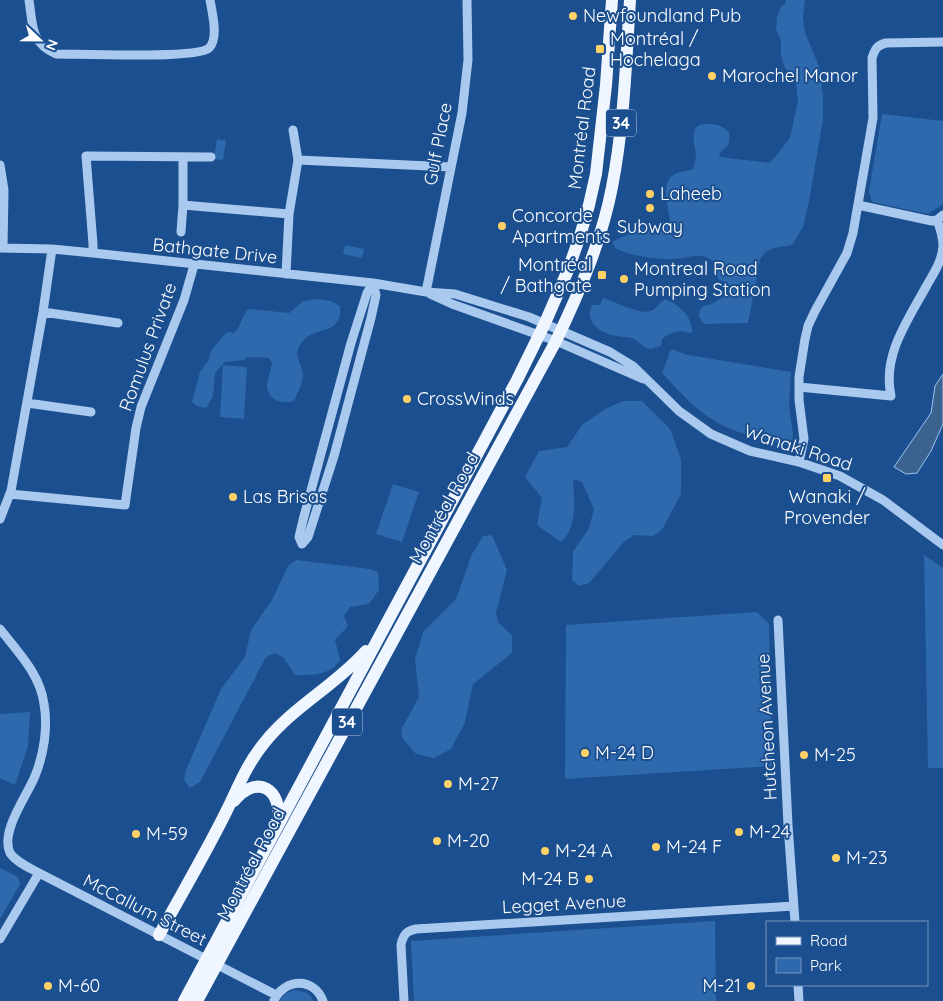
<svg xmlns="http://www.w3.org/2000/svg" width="943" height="1001" font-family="Quicksand,sans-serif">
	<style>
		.green { fill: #2e69ad }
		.water { fill: #3c6290; stroke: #9cc4f0 }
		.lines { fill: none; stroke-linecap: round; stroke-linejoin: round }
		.minor { stroke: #a9c9ee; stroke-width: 9 }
		.major { stroke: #f0f6ff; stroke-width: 12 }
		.poi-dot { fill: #ffd166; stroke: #1b4f8f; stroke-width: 2 }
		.labels { text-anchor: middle; stroke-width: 4; stroke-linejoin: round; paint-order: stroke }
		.shield { fill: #1b4f8f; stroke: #bbcadd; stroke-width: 1 }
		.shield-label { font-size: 16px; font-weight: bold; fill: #fff }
		.poi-label { font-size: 18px; fill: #fff; stroke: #1b4f8f; text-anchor: start }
		.street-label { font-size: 18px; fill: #fff; stroke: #1b4f8f }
	</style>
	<rect width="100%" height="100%" fill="#1b4f8f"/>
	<path class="green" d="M786,0h19l-2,17 2,16 14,33 4,30v24l-14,81 -6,26 -11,18c-14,3 -25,1 -32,15l-12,63 -44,1 -5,-7c1,-15 7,-9 16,-15 4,-2 7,-4 11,-6l1,-7 -3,-7 -6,-3 -3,-16c-17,-14 -25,-3 -44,-4 -17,0 -41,-3 -56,-11l-2,-6c3,-2 28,-14 30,-14 12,-2 17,3 27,-8 -2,-14 -11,-40 7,-47 5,-2 11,-2 16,-4 2,-6 4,-13 2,-20 -2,-11 -5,-26 13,-25 9,0 15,2 21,8 2,15 -2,13 -10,22l1,3 50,6 20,-25 8,-37 -2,-17 -12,-18 -3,-10v-15l-5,-12 1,-12 4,-11 4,-2z
		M882,114l61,7v83l-15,10 -56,-12 -3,-11z
		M217,139l9,2 -3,19 -9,-1z
		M345,245l19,4 -2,9 -19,-4z
		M603,298c12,3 39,19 50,12 5,-4 7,-8 12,-11 13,5 28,18 27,33l-3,1c-11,-4 -18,-1 -27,6l-1,7 -10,3c-9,-1 -12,-9 -20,-11 -4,-1 -10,-1 -15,-2 -16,-3 -32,-14 -24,-31h8z
		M318,299l13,2 9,5c3,31 -25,19 -38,36 -11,15 0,19 1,33 0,8 -6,19 -9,26 -11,4 -26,-1 -27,-14 0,-8 4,-16 5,-24l-3,-5 -23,-1 -2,3 -19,2 -10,11 -2,23 -7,12 -9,-2 -5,-4 8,-30 8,-11 4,-12 13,-15 3,-2 6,1c7,-7 8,-17 14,-24l41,4 14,-12z
		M671,349l17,6 103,17 -2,34 4,29 -2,11c-28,-7 -57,-12 -81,-28 -18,-12 -33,-29 -48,-45z
		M223,365l24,2 -3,52 -24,-2z
		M623,401h19l28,28 11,30v35l-19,36 -9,6 -19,-1 -10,7 -35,41 -10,3 -7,-6 1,-28 16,-24 5,-19 -12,-27 -9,-3c1,21 5,47 -12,63l-24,-17 5,-27 -17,-21 14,-26 28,-4 16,-23 24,-16z
		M393,484l26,8 -17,50 -26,-8z
		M492,535l15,35 -11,43 2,9 14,13v18l-39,31 -8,38 -14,27 -17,9 -18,-4 -13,-15 -2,-9 18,-33 -4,-37 8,-28 33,-33 16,-45 11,-18z
		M924,555l19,13v200h-15z
		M296,560l74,9 8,3 1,18 -10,14 -19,3 -6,9 4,10 -13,14 5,20c-10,16 -28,15 -45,15l-11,-17 -9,-5 -9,4 -66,125 -10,6 -6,-8 2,-10 35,-81 24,-32 6,-27 21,-30 16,-34z
		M757,612l12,12 3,142 -207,13 1,-154z
		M30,712l-2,34 -13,39 -15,-7v-64z
		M0,868l18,9 2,7 -20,35z
		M715,921l1,80h-302l-3,-60z
		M294,990c9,1 16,2 19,11h-33l5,-7z"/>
	<path class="water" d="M943,374v50l-12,27 -14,22 -11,1 -12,-7 37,-54 4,-27z"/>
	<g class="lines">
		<path class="minor" d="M29,0c4,26 1,42 27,54 23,0 142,5 153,-6 10,-9 3,-36 1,-48
			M298,160l153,7
			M0,165l4,25 -1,58
			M183,205l106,9
			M858,205l74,16 5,-1 6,-5
			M181,232l2,-27v-47
			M0,248l52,1 41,4 280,30 53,9 29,2 74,23 81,35 23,14 46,45 32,23 39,17 49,11 41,14 43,24 60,45
			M93,253v-9l-7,-88 125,1
			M286,274l3,-60 9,-54 -5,-30
			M373,283l3,12 -5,23 -37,138 -26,81 -6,7 -3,-7 4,-17 48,-177 16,-50z
			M426,292l36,-179 6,-53 -1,-60
			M430,294l22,10 104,37 87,38
			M43,312l75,11
			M799,387l92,9c-9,-41 17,-76 36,-111 7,-12 15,-24 16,-39 0,-9 -3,-18 -6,-26
			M27,403l64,9
			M799,462l5,-23 -5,-39v-23l6,-38 3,-13 7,-15 32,-58 6,-20 20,-115 -1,-60c3,-9 5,-13 14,-15l57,-1
			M10,494l115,11 11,-77 5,-21 43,-107 10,-35
			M0,519l11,-28 32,-179 9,-63
			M778,620l10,205 7,97
			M0,629c18,23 40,45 44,75 4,23 0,50 -9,72 -8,20 -35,55 -25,77 6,9 20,15 29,20l237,122
			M0,939l39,-66
			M798,985l1,16
			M274,1000c11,-22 40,-23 49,1
			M404,1001l-3,-56c2,-10 5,-14 15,-16l378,-23"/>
		<path class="major" d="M234,801c23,-28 49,-12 44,22
			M159,935c23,-42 48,-84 69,-127 12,-25 19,-44 37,-66 29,-36 71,-57 101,-91
			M184,1001l333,-621 28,-57 23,-53 12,-34 9,-31 7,-31 10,-89 6,-85
			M197,1001l359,-660c23,-48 46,-101 56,-154 12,-61 14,-125 18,-187"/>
	</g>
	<g class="poi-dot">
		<circle cx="573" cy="16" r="5"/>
		<rect x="595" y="44" width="10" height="10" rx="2.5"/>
		<circle cx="712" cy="76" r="5"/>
		<circle cx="650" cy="194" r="5"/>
		<circle cx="650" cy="208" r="5"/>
		<circle cx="502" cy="226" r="5"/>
		<rect x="597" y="270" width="10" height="10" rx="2.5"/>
		<circle cx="624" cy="279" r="5"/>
		<circle cx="407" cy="399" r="5"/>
		<rect x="822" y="473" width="10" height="10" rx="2.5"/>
		<circle cx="233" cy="497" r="5"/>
		<circle cx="585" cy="753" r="5"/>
		<circle cx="804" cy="755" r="5"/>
		<circle cx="448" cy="784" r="5"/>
		<circle cx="739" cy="832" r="5"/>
		<circle cx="136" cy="834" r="5"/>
		<circle cx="437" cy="841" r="5"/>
		<circle cx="656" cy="847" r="5"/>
		<circle cx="545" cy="851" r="5"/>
		<circle cx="836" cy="858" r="5"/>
		<circle cx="589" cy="879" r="5"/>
		<circle cx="48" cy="986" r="5"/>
		<circle cx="751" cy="986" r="5"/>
	</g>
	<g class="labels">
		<g class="shield">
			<rect x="606" y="109.5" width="30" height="27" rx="4"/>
			<rect x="332" y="708.5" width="30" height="27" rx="4"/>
		</g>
		<g class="shield-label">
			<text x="621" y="129">34</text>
			<text x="347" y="728">34</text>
		</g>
		<g class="poi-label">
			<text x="583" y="22">Newfoundland Pub</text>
			<text x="610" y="45">Montréal /<tspan x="610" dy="21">Hochelaga</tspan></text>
			<text x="722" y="82">Marochel Manor</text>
			<text x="660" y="200">Laheeb</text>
			<text x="512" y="222">Concorde<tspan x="512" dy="21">Apartments</tspan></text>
			<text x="650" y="233" text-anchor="middle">Subway</text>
			<text x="592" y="271" text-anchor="end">Montréal<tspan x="592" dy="21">/ Bathgate</tspan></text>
			<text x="634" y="275">Montreal Road<tspan x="634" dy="21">Pumping Station</tspan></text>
			<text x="417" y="405">CrossWinds</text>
			<text x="243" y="503">Las Brisas</text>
			<text x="827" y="503" text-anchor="middle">Wanaki /<tspan x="827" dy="21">Provender</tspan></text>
			<text x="595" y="759">M-24 D</text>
			<text x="814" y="761">M-25</text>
			<text x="458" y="790">M-27</text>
			<text x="749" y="838">M-24</text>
			<text x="146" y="840">M-59</text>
			<text x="447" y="847">M-20</text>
			<text x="666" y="853">M-24 F</text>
			<text x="555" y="857">M-24 A</text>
			<text x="846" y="864">M-23</text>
			<text x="579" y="885" text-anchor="end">M-24 B</text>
			<text x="58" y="992">M-60</text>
			<text x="741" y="992" text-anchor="end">M-21</text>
		</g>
		<g class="street-label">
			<text transform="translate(582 128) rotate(-83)" y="6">Montréal Road</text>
			<text transform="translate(438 144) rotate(-79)" y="6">Gulf Place</text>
			<text transform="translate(215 251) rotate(6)" y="6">Bathgate Drive</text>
			<text transform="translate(148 347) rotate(-70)" y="6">Romulus Private</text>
			<text transform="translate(798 448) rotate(18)" y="6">Wanaki Road</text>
			<text transform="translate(444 508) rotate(-61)" y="6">Montréal Road</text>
			<text transform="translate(767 727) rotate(-93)" y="6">Hutcheon Avenue</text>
			<text transform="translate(251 864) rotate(-62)" y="6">Montréal Road</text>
			<text transform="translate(564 904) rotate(-3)" y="6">Legget Avenue</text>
			<text transform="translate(145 910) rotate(27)" y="6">McCallum Street</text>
		</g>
	</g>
	<rect x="766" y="921" width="162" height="65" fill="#1b4f8f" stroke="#7695bc"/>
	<rect x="776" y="937" width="25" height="8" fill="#f0f6ff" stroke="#7695bc"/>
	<text x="810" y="946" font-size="15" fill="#ffffff">Road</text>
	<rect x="776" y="958" width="25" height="15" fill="#2e69ad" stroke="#7695bc"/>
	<text x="810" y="971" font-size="15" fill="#ffffff">Park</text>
	<g transform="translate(40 40) rotate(112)" stroke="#1b4f8f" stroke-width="4" paint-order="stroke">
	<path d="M0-4L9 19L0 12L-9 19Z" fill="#ffffff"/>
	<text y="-8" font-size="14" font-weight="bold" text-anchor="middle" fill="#ffffff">N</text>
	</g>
</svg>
